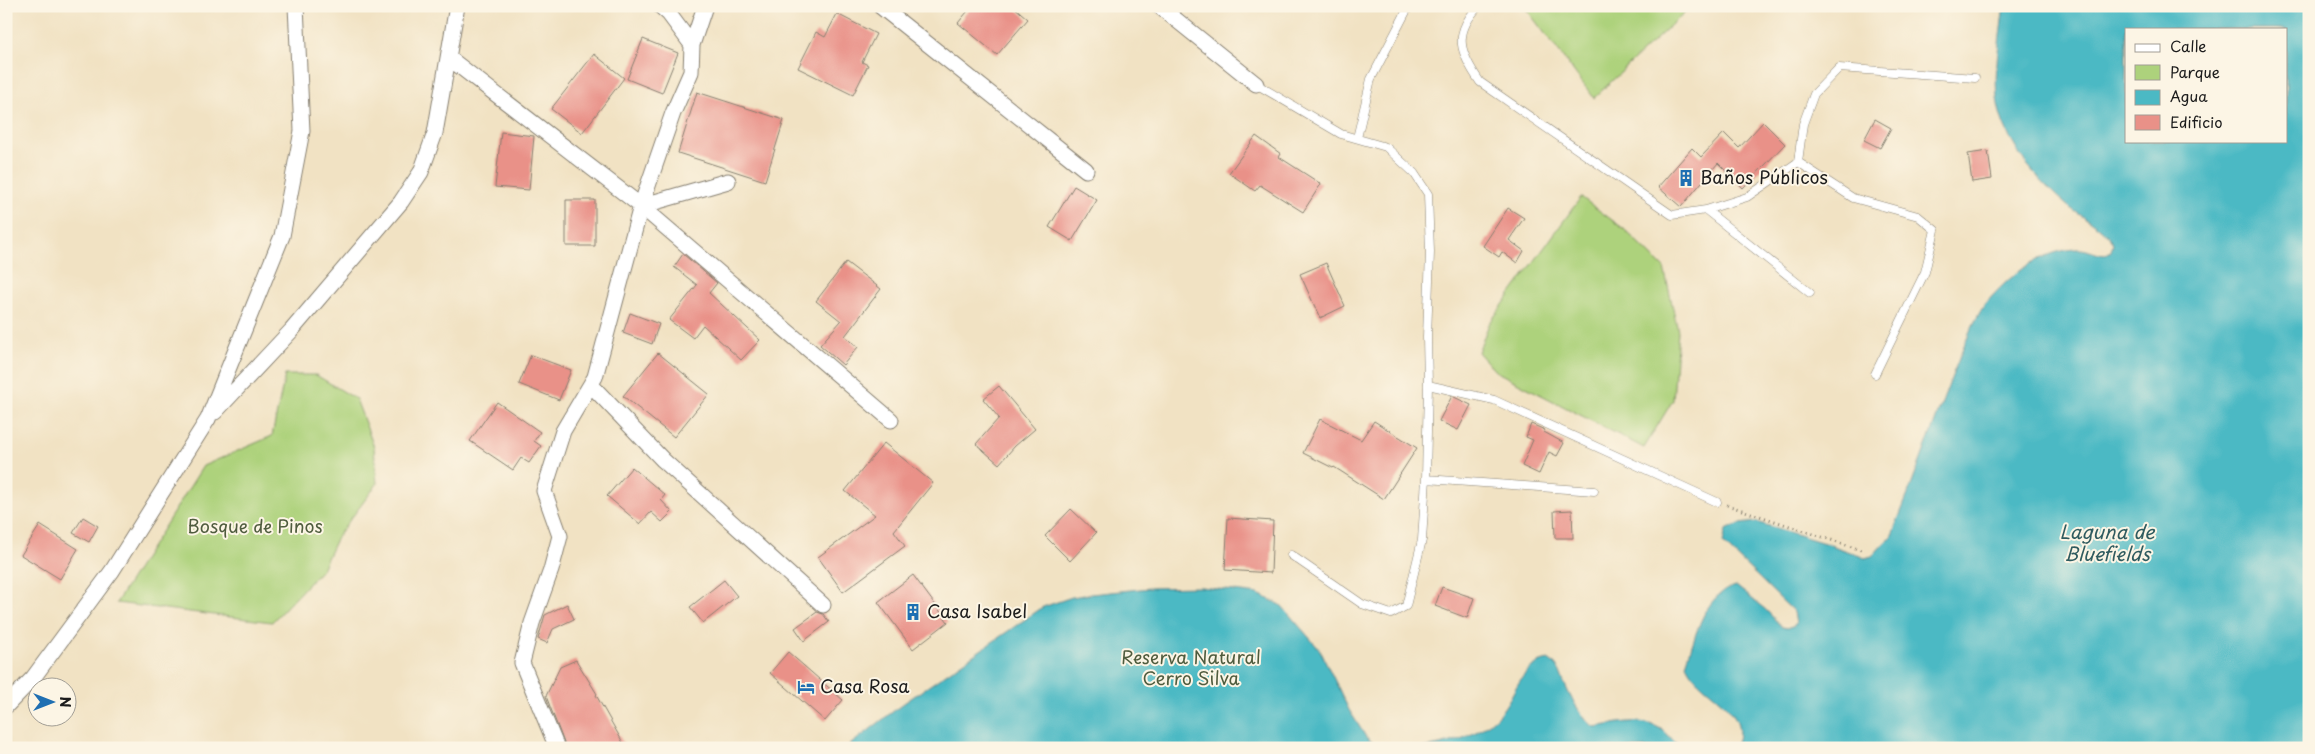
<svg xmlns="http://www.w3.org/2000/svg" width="2315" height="754" font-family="'Playpen Sans',sans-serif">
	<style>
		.green { fill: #add27c; stroke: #64774c }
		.water { fill: #4bb9c4; stroke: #346a70; fill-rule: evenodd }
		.building { fill: #e99188 }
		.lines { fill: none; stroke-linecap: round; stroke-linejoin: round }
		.service-casing { stroke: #867f70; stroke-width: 9 }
		.minor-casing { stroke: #867f70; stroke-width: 17 }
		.path { stroke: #867f70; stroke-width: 3; stroke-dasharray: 1 4; stroke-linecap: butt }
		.service { stroke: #fff; stroke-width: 8 }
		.minor { stroke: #fff; stroke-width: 15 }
		.labels { text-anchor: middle; stroke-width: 4; stroke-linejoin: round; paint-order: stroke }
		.poi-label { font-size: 18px; fill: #1c1c1c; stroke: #fcf5e5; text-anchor: start }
		.park-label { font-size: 18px; fill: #4f5c3e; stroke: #fcf5e5 }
		.water-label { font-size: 19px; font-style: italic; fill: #2f5b5f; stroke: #fcf5e5 }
	</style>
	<rect width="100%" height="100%" fill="#fcf5e5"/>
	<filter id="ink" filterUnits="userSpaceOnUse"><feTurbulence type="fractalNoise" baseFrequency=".02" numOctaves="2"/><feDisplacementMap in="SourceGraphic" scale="10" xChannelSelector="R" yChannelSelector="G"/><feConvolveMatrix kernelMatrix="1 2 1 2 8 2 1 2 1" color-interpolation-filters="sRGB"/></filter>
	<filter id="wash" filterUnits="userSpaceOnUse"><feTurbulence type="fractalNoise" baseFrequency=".0096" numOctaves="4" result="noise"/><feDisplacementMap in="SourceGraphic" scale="20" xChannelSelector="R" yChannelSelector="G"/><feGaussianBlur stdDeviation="1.12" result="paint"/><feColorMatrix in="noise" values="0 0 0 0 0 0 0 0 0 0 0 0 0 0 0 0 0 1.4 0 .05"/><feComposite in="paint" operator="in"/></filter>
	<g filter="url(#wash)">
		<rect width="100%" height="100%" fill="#f1e2c3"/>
		<path class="green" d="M1524,6h167l-97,92z
			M1581,197l43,32 40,39 14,63 -5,69 -29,48 -149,-77 -17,-19 11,-28z
			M285,375h31l40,24 18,48 3,37 -40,53 -15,32 -50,53 -156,-19 87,-137 69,-30z"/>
		<path class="water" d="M2004,6h305v742h-574c19,-41 -37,-53 -49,-84 10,-29 18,-70 50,-78l30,24 16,17 6,1 8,-4 -2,-12 -71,-69 3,-13 14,-6 16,-2 75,23 34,13 7,-2 20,-21c22,-54 41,-110 62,-164 9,-21 19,-52 33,-69 22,-26 53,-51 89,-53 11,-1 18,5 29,6l6,-4 2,-8c-12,-19 -34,-26 -50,-41 -28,-25 -55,-56 -64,-93 -7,-29 1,-73 5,-103zM2126,29h160v112h-160z
			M1201,587l57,7 23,11 39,45 29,60 17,27 11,9 11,2h-542l58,-45 139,-96 29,-10 19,-3 59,-6z
			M1550,660c12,10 10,15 16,27 7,16 16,29 28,40 25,-3 47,-12 70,4 6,5 11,12 17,17h-259c29,-4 57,-12 77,-34 17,-18 21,-51 51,-54z"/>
		<g id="blocks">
			<path class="building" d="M972,6h41l15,13 -31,36 -39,-32z
				M837,14l39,20 -14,28 6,3 -15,30 -55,-27 18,-36 9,5z
				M643,39l35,14 -16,40 -35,-14z
				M594,54l30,24 -42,55 -31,-24z
				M697,92l87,28 -19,61 -87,-28z
				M1875,119l16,9 -11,20 -16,-8z
				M1763,122l22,22 -42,44 -25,-25 -37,44 -23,-20 34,-39 9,9 23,-24 15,15z
				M501,132l33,4 -5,54 -34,-3z
				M1256,136l25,18 -2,3 42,27 -18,28 -43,-27 -5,6 -26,-18z
				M1988,151l4,28 -20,3 -4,-28z
				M1074,186l23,14 -25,41 -23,-14z
				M566,200h29v46h-29z
				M1508,208l16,10 -15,22 15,11 -7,12 -15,-11 -3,5 -16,-11z
				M683,254l34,29 -8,10 51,47 -19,20 -38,-35 -10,13 -24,-18 28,-35 -23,-18z
				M846,262l35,27 -36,47 13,11 -15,18 -23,-20 21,-24 -25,-20z
				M1326,263l19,43 -25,12 -20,-44z
				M630,313l29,11 -7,20 -29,-11z
				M658,353l51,41 -35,43 -51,-41z
				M531,355l40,15 -12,30 -40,-16z
				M999,386l36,43 -20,17 -16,18 -23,-20 23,-26 -16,-19z
				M1452,396l19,9 -13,25 -19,-9z
				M497,402l43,30 -6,9 7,5 -12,17 -8,-5 -8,12 -43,-29z
				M1320,419l41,21 13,-19 43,27 -33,51 -50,-32 -1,1 -30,-15z
				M1531,424l14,6 -1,2 20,11 -7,13 -8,-4 -10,22 -17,-8 11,-26 -7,-3z
				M884,443l49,40 -39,48 11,15 -62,46 -25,-35 57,-42 -30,-24z
				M632,467l33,28 -4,5 11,12 -10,10 -11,-10 -11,12 -33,-28z
				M1071,509l25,24 -26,28 -25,-25z
				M1572,510l1,28h-18l-1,-27z
				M83,517l15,9 -9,16 -16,-9z
				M1228,518l45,3 -2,52 -46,-3z
				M40,525l38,24 -18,30 -39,-24z
				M913,575l35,47 -35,27 -35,-47z
				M724,580l13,16 -34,27 -13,-16z
				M1442,587l32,11 -7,20 -32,-12z
				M567,604l7,15 -21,10 -6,14 -9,-4 7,-24z
				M817,612l6,2 6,8 -25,19 -9,-13z
				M788,652l55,48 -18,21 -55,-48z
				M576,660l21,34 -1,1 30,53h-60l-20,-52 14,-29z"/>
		</g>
	</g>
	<g filter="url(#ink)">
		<use href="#blocks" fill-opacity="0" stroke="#867f70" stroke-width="1"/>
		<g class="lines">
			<g class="service-casing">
				<path id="service" d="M1479,6c-27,28 -19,47 1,76l192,133 34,-5
					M1256,84l85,50 45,13 28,26 14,21 2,58 -3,85 1,48 -2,94
					M1357,138l14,-59 38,-73
					M1798,162l-51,35 -41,13 104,83
					M1875,374l50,-102 10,-42 -17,-14 -65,-18 -55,-36 5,-38 11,-30 25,-26 136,10
					M1428,385l66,15 223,102
					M1291,555l71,49 29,10 15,-8 16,-66 4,-61 168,12"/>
			</g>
			<g class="minor-casing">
				<path id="minor" d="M880,6l206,164
					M1159,6l97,78
					M692,45l13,-39
					M449,58l192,148 250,214
					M641,206l87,-25
					M591,385l72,75 160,145
					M215,412l76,-81 110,-129 20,-30 14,-39 22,-127
					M6,706l27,-28 79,-107 96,-152 74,-183 20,-105 -6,-125
					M557,748l-35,-85 10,-40 19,-53 9,-34 -16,-45 19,-60 32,-54 46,-171 32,-93 18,-41 1,-27 -23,-31 -9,-8"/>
			</g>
			<path class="path" d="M1727,505l134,45"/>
			<use href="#service" class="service"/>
			<use href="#minor" class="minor"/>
		</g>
	</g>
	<defs>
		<g id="building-bare" transform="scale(1.35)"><path d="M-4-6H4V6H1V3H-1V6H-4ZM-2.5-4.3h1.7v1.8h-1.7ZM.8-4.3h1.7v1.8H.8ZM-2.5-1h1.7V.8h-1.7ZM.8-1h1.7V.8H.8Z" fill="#1f6fb2" stroke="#fcf5e5" stroke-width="2.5" paint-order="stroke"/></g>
		<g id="hotel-bare" transform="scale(1.35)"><path d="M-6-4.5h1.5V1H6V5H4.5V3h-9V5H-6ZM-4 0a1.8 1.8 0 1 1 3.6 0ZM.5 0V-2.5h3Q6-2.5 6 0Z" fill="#1f6fb2" stroke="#fcf5e5" stroke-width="2.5" paint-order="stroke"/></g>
	</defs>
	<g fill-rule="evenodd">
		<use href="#building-bare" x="1686" y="178"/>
		<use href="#building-bare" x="913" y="612"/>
		<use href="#hotel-bare" x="806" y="687"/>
	</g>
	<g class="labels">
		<g class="poi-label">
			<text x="1700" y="184">Baños Públicos</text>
			<text x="927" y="618">Casa Isabel</text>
			<text x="820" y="693">Casa Rosa</text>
		</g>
		<g class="park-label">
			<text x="255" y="533">Bosque de Pinos</text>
			<text x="1191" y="664">Reserva Natural<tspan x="1191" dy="21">Cerro Silva</tspan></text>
		</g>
		<g class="water-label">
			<text x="2107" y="539">Laguna de<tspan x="2107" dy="22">Bluefields</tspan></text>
		</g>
	</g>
	<rect width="2315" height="754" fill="none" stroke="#fcf5e5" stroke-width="25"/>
	<rect x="2125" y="28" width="162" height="115" fill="#fcf5e5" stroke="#a29e95"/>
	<rect x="2135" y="44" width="25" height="8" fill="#ffffff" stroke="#a29e95"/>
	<text x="2170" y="52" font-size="15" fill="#1c1c1c">Calle</text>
	<rect x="2135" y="65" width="25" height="15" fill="#add27c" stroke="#a29e95"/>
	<text x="2170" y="78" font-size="15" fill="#1c1c1c">Parque</text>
	<rect x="2135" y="90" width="25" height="15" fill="#4bb9c4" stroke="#a29e95"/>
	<text x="2170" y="102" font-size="15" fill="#1c1c1c">Agua</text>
	<rect x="2135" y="115" width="25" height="15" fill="#e99188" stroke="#a29e95"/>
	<text x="2170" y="128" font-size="15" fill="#1c1c1c">Edificio</text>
	<g transform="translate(52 702) rotate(90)"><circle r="24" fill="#fcf5e5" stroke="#a29e95"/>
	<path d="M0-4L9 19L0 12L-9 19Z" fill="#1f6fb2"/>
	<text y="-8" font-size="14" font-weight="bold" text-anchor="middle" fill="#1c1c1c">N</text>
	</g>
</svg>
